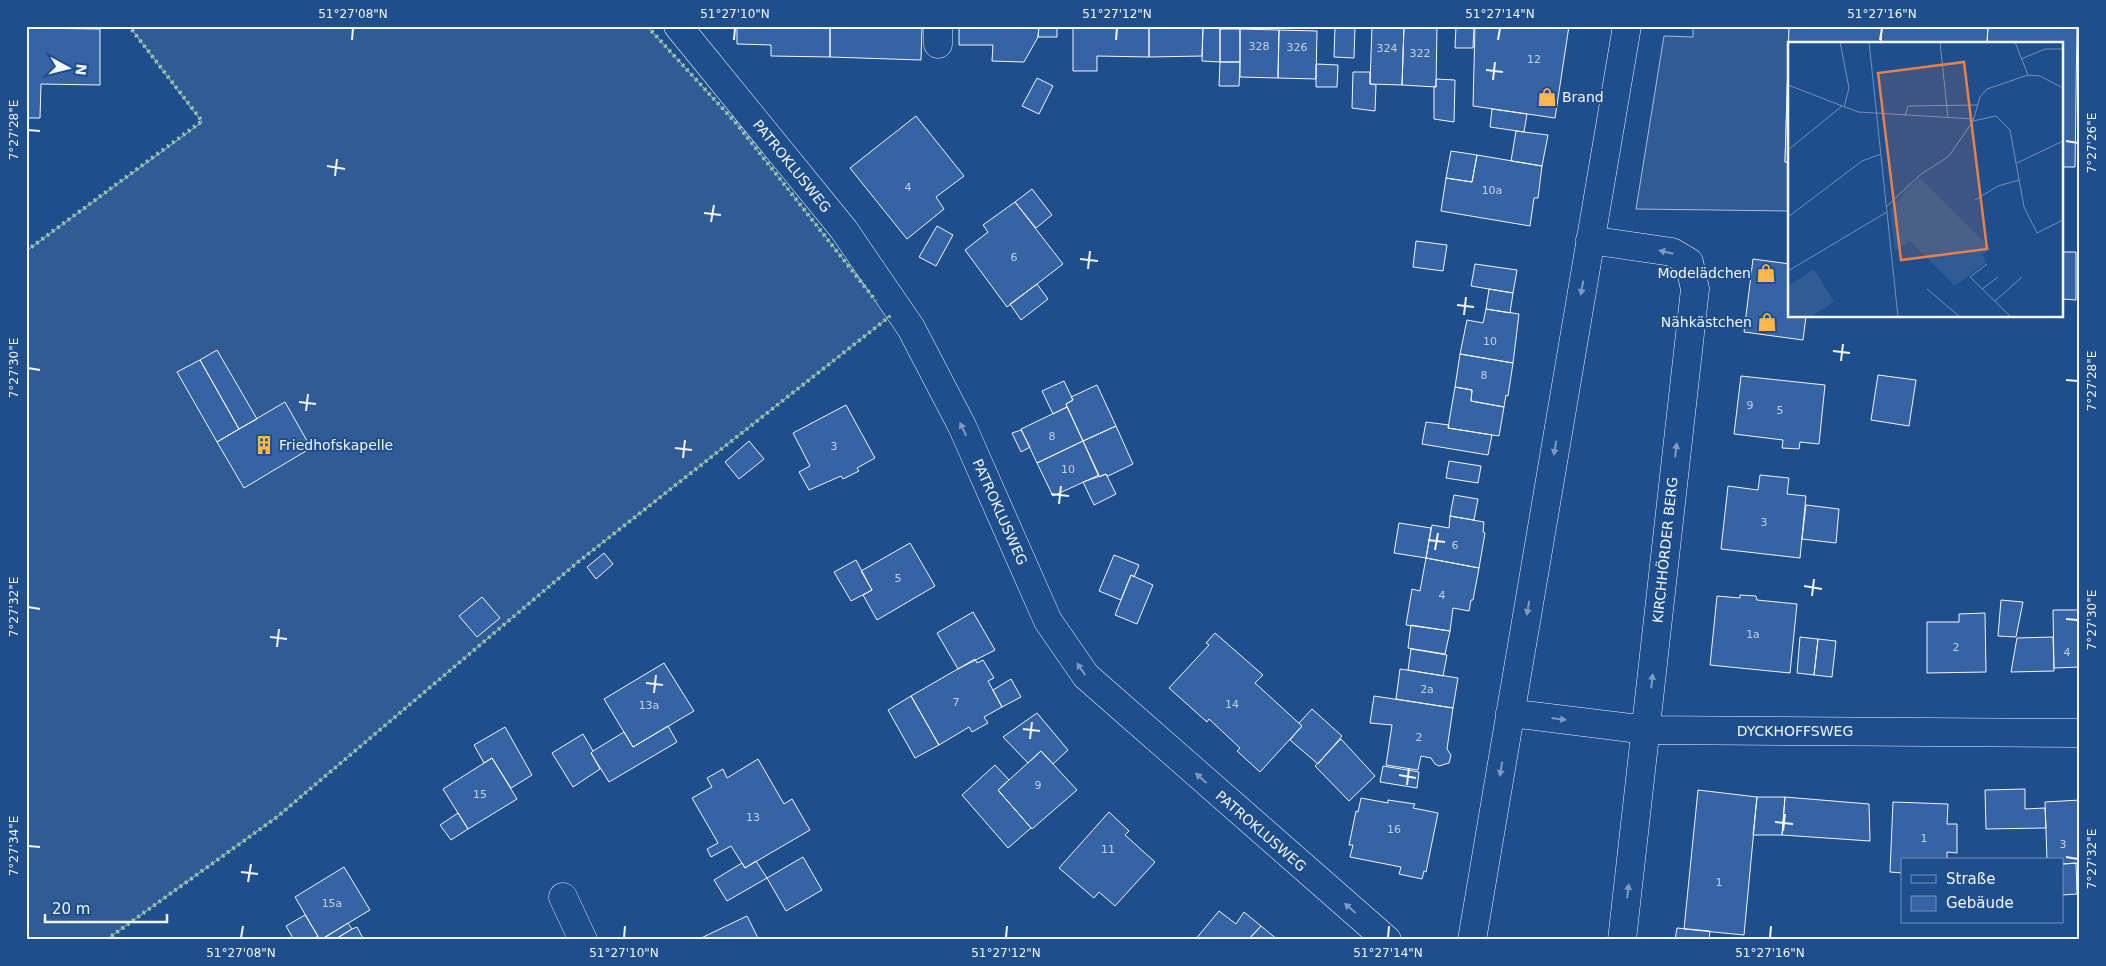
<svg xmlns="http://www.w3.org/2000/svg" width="2106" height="966" font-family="'DejaVu Sans',sans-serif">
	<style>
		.built { fill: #305b95; stroke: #a8bbd7 }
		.building { fill: #3563a3; stroke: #f2f6ff }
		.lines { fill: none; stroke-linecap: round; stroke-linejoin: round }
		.minor-casing { stroke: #f2f6ff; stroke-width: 29 }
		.minor { stroke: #1f4e8c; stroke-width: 28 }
		.hedge { stroke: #97c8a6; stroke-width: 4; stroke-dasharray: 2.5 4; stroke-linecap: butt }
		.oneway { fill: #7e9ac0 }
		.ticks { fill: none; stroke: #f2f6ff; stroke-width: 2 }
		.labels { text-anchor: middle; stroke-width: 4; stroke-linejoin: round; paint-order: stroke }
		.number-label { font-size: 11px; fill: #c3d1e8 }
		.poi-label { font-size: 14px; fill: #f2f6ff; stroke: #1f4e8c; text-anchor: start }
		.street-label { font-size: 14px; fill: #f2f6ff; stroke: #1f4e8c }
		.inset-road { fill: none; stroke: #7391ba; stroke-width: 1 }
		.view { fill: #ea8049; fill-opacity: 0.15; stroke: #ea8049; stroke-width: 2.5 }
		.inset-edge { fill: none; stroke: #f2f6ff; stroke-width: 2.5 }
		.neatline { fill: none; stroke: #f2f6ff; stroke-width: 2 }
		.ticks-label { font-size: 12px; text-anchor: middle; fill: #f2f6ff }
	</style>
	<rect width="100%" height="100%" fill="#1f4e8c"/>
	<path class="built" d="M129,26h518l89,97 153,194 -311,245 -301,255 -171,123h-80v-689l176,-129z
		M1693,26h96l-4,136 5,1v48l-154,-2 28,-173 29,1z"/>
	<path class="building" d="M737,26h93v31l-59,-1v-11l-34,-1z
		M830,26h92l-1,34 -91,-3z
		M959,26h80l-1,11 -14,25 -32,-1 1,-16h-34z
		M1039,26h18v11h-19z
		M1073,26h76v31l-52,-1v15h-24z
		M1149,26h54l-1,30 -53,1z
		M1203,26h19v3h-2v33l-18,-1z
		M1335,26h20l-1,32 -20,-1z
		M1372,26h32l-2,59 -32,-1z
		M1404,26h33l-1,61 -34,-2z
		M1456,26h18l-1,22h-18z
		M1475,26h94l-14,92 -82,-12z
		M1789,26h93l-1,18h-91v119l-5,-1z
		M1882,26h106l-1,18h-106z
		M1988,26h89l-2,141h-13v-123h-75z
		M26,28l74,1v56l-59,-1 -1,34h-14z
		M1220,29h20v33h-20z
		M1240,29l39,1 -1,48 -38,-1z
		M1279,30l38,1 -1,48 -38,-1z
		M1220,62h20l-1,24h-20z
		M1316,64l22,1 -1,22h-21z
		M1353,72h17v12l6,1 -1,26 -23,-3z
		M1037,78l16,8 -14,28 -17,-8z
		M1436,79l19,1 -1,42 -20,-3v-33l2,1z
		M1492,109l35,5 -3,18 -34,-5z
		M916,116l48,60 -28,21 8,12 -37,30 -57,-71z
		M1516,131l32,4 -6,31 -31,-5z
		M1451,151l26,4 -5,27 -26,-4z
		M1477,155l65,11 -4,32h-4l-4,28 -89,-15 5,-33 26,4z
		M1032,189l20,26 -16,13 -21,-26z
		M1015,202l48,62 -56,43 -42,-57 23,-18 -5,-7z
		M937,226l16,9 -17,31 -17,-9z
		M1416,241l31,4 -4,26 -30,-4z
		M2062,252h14v48l-14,-1z
		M1753,259l37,5v52h16l-3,24 -59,-8z
		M1475,264l42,6 -4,23 -42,-7z
		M1037,284l11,15 -27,21 -11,-16z
		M1489,289l24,4 -3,20 -24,-4z
		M1486,309l33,5 -6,49 -53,-9 7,-34 16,3z
		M217,350l40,69 -18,10 -39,-69z
		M1460,354l53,9 -5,33 -2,-1 -2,12 -33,-6 1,-11 -17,-3z
		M200,360l39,69 -22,13 -40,-70z
		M1878,375l38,5 -7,46 -38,-6z
		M1741,376l84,9 -6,59 -19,-2 -1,7 -17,-1 1,-8 -49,-6z
		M1064,381l9,19 -7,4 1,3 -14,7 -11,-23z
		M1097,385l19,41 -33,15 -17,-37 7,-4 -2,-3z
		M1455,387l17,3 -1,11 33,6 -5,29 -51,-8z
		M285,402l26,46 -67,40 -27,-46z
		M846,405l29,53 -18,10 2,3 -16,8 -2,-3 -32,14 -10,-18 11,-6 -17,-33z
		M1067,407l16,34 -46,22 -16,-34z
		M1426,422l23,3 -1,3 44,7 -4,20 -66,-11z
		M1116,426l17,38 -25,12 -2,-2 -7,3 -16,-36z
		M1021,430l9,17 -9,5 -9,-19z
		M749,441l15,18 -25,20 -14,-17z
		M1083,441l16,34 -46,21 -16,-33z
		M1449,461l32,5 -3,17 -32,-5z
		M1106,474l10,20 -22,11 -11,-23z
		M1760,475l29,3 -2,16 19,2 -6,62 -79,-9 7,-63 30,4z
		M1454,495l24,4 -4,21 -24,-4z
		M1806,505l33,4 -3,34 -34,-4z
		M1450,516l34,6 -1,10 2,1 -6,35 -53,-10 6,-33 17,3z
		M1399,523l32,5 -5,30 -32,-5z
		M910,543l25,43 -58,34 -14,-25 9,-5 -11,-19z
		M604,553l9,11 -17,15 -9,-12z
		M1114,555l25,10 -5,12 -3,-2 -10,25 -22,-9z
		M1426,558l53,10 -6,32h-2l-2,11 -16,-3 -3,23 -44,-6 6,-36 8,2z
		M856,560l16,30 -21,11 -17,-29z
		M1131,575l22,10 -16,39 -22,-9z
		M1740,595l16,1 1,4 40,4 -7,69 -80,-8 7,-69 23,2z
		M482,597l18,21 -23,19 -18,-21z
		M2001,600l22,2 -7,35 -18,-1z
		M2053,610h27v57l-26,1z
		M973,612l22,38 -37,19 -21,-36z
		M1985,613l1,59 -59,1v-51h32v-8z
		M1411,625l39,6 -5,23 -37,-6z
		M1215,633l48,42 -8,8 47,43 -42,46 -23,-21 3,-3 -31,-29 -2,3 -38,-34 40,-43 -3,-2z
		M1800,637l18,2 -4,36 -17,-2z
		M2053,637l1,34 -43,1 6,-34z
		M1818,639l18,2 -4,36 -18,-2z
		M1411,649l36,6 -4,21 -35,-6z
		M975,659l2,4 6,-3 11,18 -6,3 14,26 -18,10 4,6 -16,9 -3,-5 -30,18 -28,-49z
		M664,663l30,48 -61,36 -29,-48z
		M1400,669l58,9 -5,30 -57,-9z
		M1011,679l10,18 -19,10 -9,-17z
		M911,696l28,49 -24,13 -27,-48z
		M1374,696l79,12 -6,41 4,6 -2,8 -10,3 -4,-2 -4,-6 -10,-2 -3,14 -32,-5 6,-40 -22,-2z
		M1312,709l30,27 -24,28 -28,-24 12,-14 -3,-3z
		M1037,713l31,37 -15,14 -12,-13 -13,12 -25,-26z
		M668,726l9,16 -68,40 -18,-29 2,-2 31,-19 9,15z
		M505,727l27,48 -21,13 -19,-30 -8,5 -10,-18z
		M583,734l10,17 -2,2 9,16 -27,18 -21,-34z
		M1341,739l34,37 -26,25 -34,-35z
		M1041,751l36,39 -45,39 -34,-39z
		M492,758l25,41 -49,30 -25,-40z
		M758,759l26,45 8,-5 18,31 -65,38 -14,-22 -20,11 -4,-8 11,-6 -26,-45 20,-11 -5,-9 16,-9 4,9z
		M995,765l14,15 -11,10 33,38 -23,20 -46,-53z
		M1383,766l36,6 -2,16 -37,-6z
		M2025,789v20l20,-1 1,20 -60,1 -1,-39z
		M1698,790l59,7 -13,138 -60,-6z
		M1757,797h28l-3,38h-29z
		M1785,797l84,7 1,37 -88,-6z
		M1361,798l27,5v-3l27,4 -2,4 25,5 -12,59 -2,-1 -2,8 -23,-5 2,-7 -51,-10 3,-12h-4l7,-34 2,1z
		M2080,800v63l-18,1v-4h-15l-2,-58z
		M1893,802l55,2 -1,20h10v29l-10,-1v8h-45v13l-12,-1z
		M1109,812l20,19 -4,4 30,27 -40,44 -16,-14 -5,6 -35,-30z
		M458,813l10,16 -17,11 -11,-15z
		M803,857l19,33 -36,21 -19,-33z
		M756,861l11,17 -40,23 -13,-21 28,-17 3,5z
		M2076,863l1,31 -15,1v-31z
		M344,867l26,43 -50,30 -25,-43z
		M1219,911l17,13 8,-12 17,14 -13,14h-53z
		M305,915l13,21 -6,4h-18l-8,-14z
		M747,916l12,24h-62z
		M348,923l4,6 -18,11h-13z
		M1261,926l17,14h-30z
		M357,927l7,13h-30l18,-11z
		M1677,928l33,3 -1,9h-34z"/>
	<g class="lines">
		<g class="minor-casing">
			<path id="minor" d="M678,26l166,204 67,98 51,98 86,195 38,55 301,264
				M938,44v-18
				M1590,240l82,12 17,10 6,27c-26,217 -47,434 -73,651
				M1510,713l137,17 433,3
				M563,897l20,43
				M1472,940l155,-914"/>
		</g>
		<use href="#minor" class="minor"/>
		<path class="hedge" d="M647,26l89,97 140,178
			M26,251l176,-130 -73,-95
			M106,940l171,-123 301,-255 311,-245 -1,-1"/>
	</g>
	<defs><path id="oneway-solid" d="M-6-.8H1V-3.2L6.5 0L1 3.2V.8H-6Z" transform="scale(1.25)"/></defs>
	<g class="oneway">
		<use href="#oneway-solid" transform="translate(1666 252) rotate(-167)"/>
		<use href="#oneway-solid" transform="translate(1582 288) rotate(100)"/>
		<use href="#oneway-solid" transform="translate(963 429) rotate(-115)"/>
		<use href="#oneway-solid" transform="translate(1555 448) rotate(100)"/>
		<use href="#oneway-solid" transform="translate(1676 450) rotate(-83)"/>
		<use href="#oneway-solid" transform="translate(1528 608) rotate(100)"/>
		<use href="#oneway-solid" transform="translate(1081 669) rotate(-125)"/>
		<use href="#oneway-solid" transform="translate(1652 681) rotate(-84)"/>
		<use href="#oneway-solid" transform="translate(1559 719) rotate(7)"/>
		<use href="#oneway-solid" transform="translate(1501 769) rotate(100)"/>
		<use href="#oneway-solid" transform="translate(1201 778) rotate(-138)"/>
		<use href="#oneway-solid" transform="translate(1628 891) rotate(-83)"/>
		<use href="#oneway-solid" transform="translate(1350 908) rotate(-139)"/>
	</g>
	<path class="ticks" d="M352,40l1,-12M734,40l1,-12M1116,40l1,-12M1498,40l2,-12M1880,40l2,-12M1486,70l17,2M1493,80l2,-18M28,130l12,1M2066,141l12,2M327,166l18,3M335,176l2,-17M704,213l17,2M711,222l3,-17M1080,259l18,2M1088,269l2,-18M1457,305l17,2M1464,315l2,-18M1833,351l17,2M1841,361l2,-17M28,368l12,2M2066,380l12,1M299,402l17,2M306,411l2,-17M675,448l17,2M683,458l2,-18M1051,494l18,2M1059,504l2,-18M1428,540l17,2M1435,550l3,-17M1804,586l18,3M1812,596l2,-17M28,607l12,2M2066,619l12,1M270,637l17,2M277,647l2,-18M646,683l17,2M654,693l2,-18M1023,729l17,2M1030,739l2,-17M1399,775l17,3M1407,785l2,-17M1775,822l18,2M1783,831l2,-17M28,846l12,1M2066,857l12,2M241,872l17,2M248,882l3,-18M241,938l2,-12M624,938l1,-12M1006,938l1,-12M1388,938l1,-12M1770,938l1,-12"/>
	<defs>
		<g id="shop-bare" transform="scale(1.5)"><path d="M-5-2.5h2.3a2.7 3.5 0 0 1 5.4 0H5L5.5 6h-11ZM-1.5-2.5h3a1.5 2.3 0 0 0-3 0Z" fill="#ffb74d" stroke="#1f4e8c" stroke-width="2.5" paint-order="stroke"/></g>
		<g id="building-bare" transform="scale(1.5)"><path d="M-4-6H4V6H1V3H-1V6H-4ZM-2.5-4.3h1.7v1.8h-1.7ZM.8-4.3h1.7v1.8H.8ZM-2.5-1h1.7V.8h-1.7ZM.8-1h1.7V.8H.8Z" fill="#ffb74d" stroke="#1f4e8c" stroke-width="2.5" paint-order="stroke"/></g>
	</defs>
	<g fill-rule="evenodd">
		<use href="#shop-bare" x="1547" y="97"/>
		<use href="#shop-bare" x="1766" y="273"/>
		<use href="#shop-bare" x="1767" y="322"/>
		<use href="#building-bare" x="264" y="445"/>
	</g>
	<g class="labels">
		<g class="number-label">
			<text x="1259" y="50">328</text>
			<text x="1297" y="51">326</text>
			<text x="1387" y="52">324</text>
			<text x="1420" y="57">322</text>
			<text x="1534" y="63">12</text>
			<text x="908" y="191">4</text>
			<text x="1492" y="194">10a</text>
			<text x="1014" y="261">6</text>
			<text x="1490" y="345">10</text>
			<text x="1484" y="379">8</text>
			<text x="1750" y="409">9</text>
			<text x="1780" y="414">5</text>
			<text x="1052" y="440">8</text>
			<text x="834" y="450">3</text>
			<text x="1068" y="473">10</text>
			<text x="1764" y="526">3</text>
			<text x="1455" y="549">6</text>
			<text x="898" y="582">5</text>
			<text x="1442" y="599">4</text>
			<text x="1753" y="638">1a</text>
			<text x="1956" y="651">2</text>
			<text x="2067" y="656">4</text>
			<text x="1427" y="693">2a</text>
			<text x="956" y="706">7</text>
			<text x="1232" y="708">14</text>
			<text x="649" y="709">13a</text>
			<text x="1419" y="741">2</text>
			<text x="1038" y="789">9</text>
			<text x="480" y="798">15</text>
			<text x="753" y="821">13</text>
			<text x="1394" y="833">16</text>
			<text x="1924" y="842">1</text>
			<text x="2063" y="848">3</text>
			<text x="1108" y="853">11</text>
			<text x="1719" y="886">1</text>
			<text x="332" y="907">15a</text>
		</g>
		<g class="poi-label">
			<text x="1562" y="102">Brand</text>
			<text x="1751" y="278" text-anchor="end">Modelädchen</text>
			<text x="1752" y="327" text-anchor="end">Nähkästchen</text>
			<text x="279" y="450">Friedhofskapelle</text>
		</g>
		<g class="street-label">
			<text transform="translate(792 166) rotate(51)" y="5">PATROKLUSWEG</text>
			<text transform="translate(1000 512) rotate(66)" y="5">PATROKLUSWEG</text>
			<text transform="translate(1665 550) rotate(-84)" y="5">KIRCHHÖRDER BERG</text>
			<text x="1795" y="736">DYCKHOFFSWEG</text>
			<text transform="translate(1261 831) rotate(41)" y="5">PATROKLUSWEG</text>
		</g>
	</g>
	<g transform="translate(1788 42)">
		<rect width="275" height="275" fill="#1f4e8c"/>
		<path d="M131,135l72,72 -9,6 5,7 -32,24 -45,-45 -15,10 -5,-42zM26,227l20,33 -24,15h-22v-31z" fill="#305b95"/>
		<path class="inset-road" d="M52,0l9,46 -5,19M81,0l29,275M152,0l8,76M227,0l13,33M233,17l24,-10h18M0,43l70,27 116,7M117,74l3,-10 69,-1M185,79l23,-5 14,14 14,77 13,26 26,-13M0,108l54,-44M229,121l46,-22M187,158l23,-14 21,-6M98,165l34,-32 29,-19 24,-35 7,-24 7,-8 41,-14 12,1 23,12M0,175l74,-56 19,-7M199,222l-17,13 41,40M0,229l99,-59M139,247l33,28M194,247l16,-12M207,259l27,-24"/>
		<path class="view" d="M176,20l23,187 -86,11 -23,-187z"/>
		<rect width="275" height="275" class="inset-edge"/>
	</g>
	<rect width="2106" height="966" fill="none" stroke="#1f4e8c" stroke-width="55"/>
	<rect x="1901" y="858" width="162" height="65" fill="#1f4e8c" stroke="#7391ba"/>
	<rect x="1911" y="875" width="25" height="8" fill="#1f4e8c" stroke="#7391ba"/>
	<text x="1946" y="884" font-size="15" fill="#f2f6ff">Straße</text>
	<rect x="1911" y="896" width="25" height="15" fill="#3563a3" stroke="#7391ba"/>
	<text x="1946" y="908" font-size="15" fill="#f2f6ff">Gebäude</text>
	<g transform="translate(68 68) rotate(97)" stroke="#1f4e8c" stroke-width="4" paint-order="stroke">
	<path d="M0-4L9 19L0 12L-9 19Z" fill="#f2f6ff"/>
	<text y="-8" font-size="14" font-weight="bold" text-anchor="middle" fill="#f2f6ff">N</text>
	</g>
	<path d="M45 914v8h122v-8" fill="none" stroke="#f2f6ff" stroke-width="2.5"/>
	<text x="52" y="914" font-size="15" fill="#f2f6ff" stroke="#1f4e8c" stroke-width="4" paint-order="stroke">20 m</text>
	<rect x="28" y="28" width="2050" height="910" class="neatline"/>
	<g class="ticks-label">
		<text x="353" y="18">51°27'08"N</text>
		<text x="735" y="18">51°27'10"N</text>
		<text x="1117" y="18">51°27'12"N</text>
		<text x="1500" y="18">51°27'14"N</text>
		<text x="1882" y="18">51°27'16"N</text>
		<text transform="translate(14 130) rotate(-90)" y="4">7°27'28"E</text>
		<text transform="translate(2092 143) rotate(-90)" y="4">7°27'26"E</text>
		<text transform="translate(14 368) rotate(-90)" y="4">7°27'30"E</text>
		<text transform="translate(2092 381) rotate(-90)" y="4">7°27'28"E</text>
		<text transform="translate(14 607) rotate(-90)" y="4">7°27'32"E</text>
		<text transform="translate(2092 620) rotate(-90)" y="4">7°27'30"E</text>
		<text transform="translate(14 846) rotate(-90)" y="4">7°27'34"E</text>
		<text transform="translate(2092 859) rotate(-90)" y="4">7°27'32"E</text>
		<text x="241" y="957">51°27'08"N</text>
		<text x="624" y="957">51°27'10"N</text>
		<text x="1006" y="957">51°27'12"N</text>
		<text x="1388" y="957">51°27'14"N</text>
		<text x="1770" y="957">51°27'16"N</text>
	</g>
</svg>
